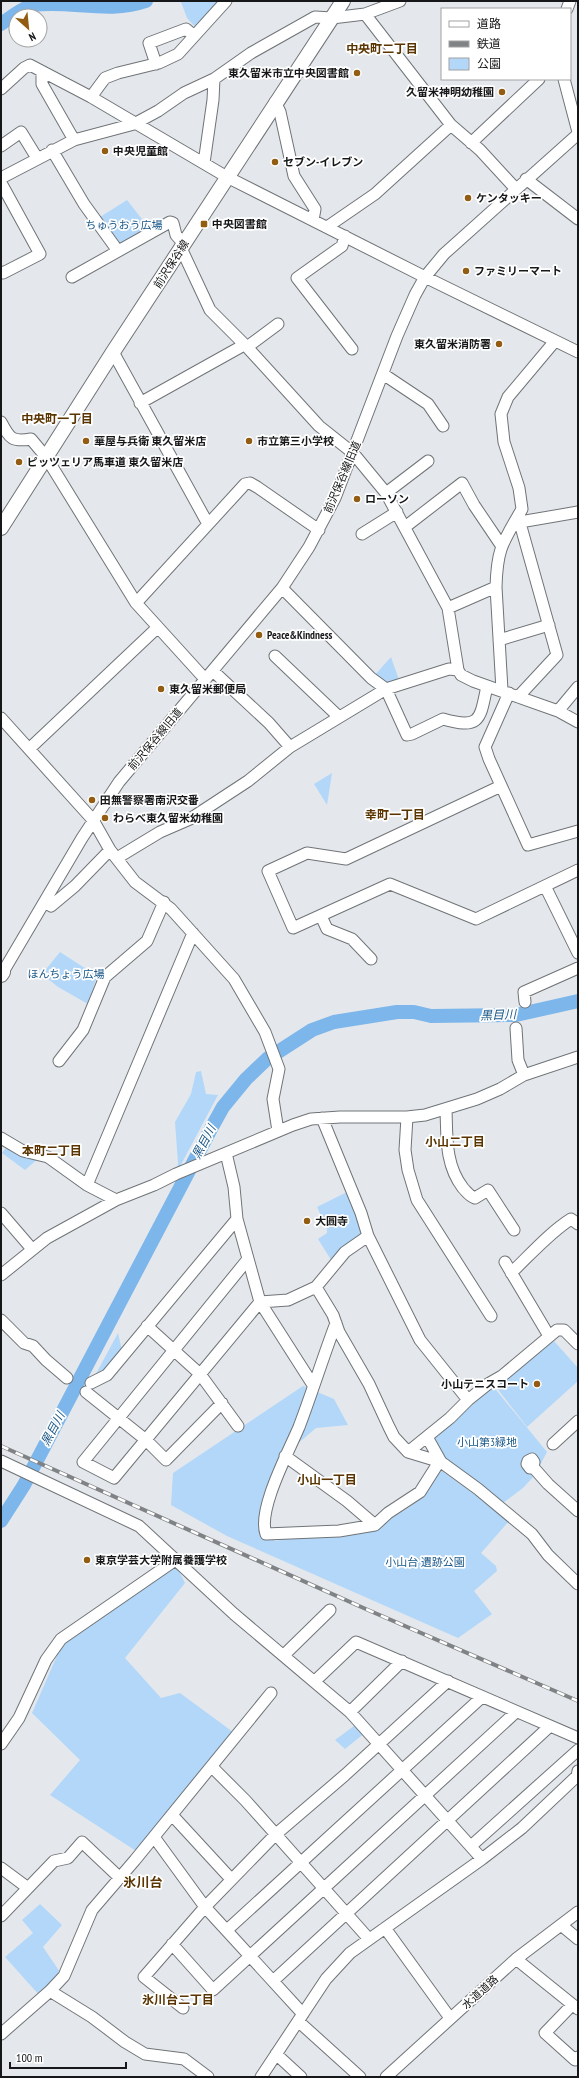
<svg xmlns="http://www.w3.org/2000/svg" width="579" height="2078" font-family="'PT Sans Narrow','Noto Sans JP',sans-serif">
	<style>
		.green { fill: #b2d7f9 }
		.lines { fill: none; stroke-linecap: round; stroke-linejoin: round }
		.river { stroke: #7db6ea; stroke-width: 14 }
		.minor-casing { stroke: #707477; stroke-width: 13 }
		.major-casing { stroke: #707477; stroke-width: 16 }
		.minor { stroke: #fff; stroke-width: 11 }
		.major { stroke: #fff; stroke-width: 14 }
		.rail-casing { stroke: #808385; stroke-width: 4 }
		.rail { stroke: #fff; stroke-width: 2.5; stroke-dasharray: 8; stroke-linecap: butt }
		.poi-dot { fill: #935c13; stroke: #fff; stroke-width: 1.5 }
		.labels { text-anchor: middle; stroke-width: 3.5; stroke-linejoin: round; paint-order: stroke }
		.poi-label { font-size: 11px; font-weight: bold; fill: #161718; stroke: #fff; text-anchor: start }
		.park-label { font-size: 11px; fill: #195788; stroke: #fff }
		.street-label { font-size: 11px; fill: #161718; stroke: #fff }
		.neighbourhood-label { font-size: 12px; font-weight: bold; fill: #5a3501; stroke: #fff }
		.water-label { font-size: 12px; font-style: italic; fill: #195788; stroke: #fff }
		.quarter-label { font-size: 13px; font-weight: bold; fill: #5a3501; stroke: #fff }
	</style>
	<rect width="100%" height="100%" fill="#e4e8ec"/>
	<path class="green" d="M177,1h45l-25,28 -10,-11 -6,-16z
		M127,200l25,32 -34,17 -21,-30z
		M391,657l8,23c-11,4 -16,3 -25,-4z
		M332,773l-5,32 -13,-21z
		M60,952l37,24 -9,28 -30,-17 -16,-13z
		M201,1071l5,23 12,1 -42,79 2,-11 -3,-41 16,-28 5,-22z
		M8,1145l32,12 -15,13 -23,-17z
		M349,1191l16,42 -32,30 -15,-24 9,-6v-4l-10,-22z
		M118,1333l5,22 -32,28z
		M554,1341l24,27v13l-51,46 -31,-40z
		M492,1385l55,67 -12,23 -12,13 -20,15 -59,-44 -11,-20 36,-36z
		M303,1386l31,13 14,26 -32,3 -34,29 -18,53 -5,22 17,9 28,-6 42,1 33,-6c13,-16 26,-17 39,-30 8,-9 14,-22 20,-32l72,52 -29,33 15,13 1,5 -23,20 18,23 -34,24 -231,-102 -56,-31 2,-32z
		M176,1565l9,18 -60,75 36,40 19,-5 53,39 -97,119 -86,-56 30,-35 -48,-47 31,-71z
		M358,1723l8,9 -21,17 -10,-9z
		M40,1904l22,21 -19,22 19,28 -22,21 -35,-39 28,-24 -11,-13z"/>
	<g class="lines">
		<path class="river" d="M1,24c9,-6 21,-16 32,-19 37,-5 76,9 113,-4
			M1,1521l23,-36 189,-360 10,-18 23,-28 21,-20 45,-29 22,-8 63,-10h17l17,4 85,-1 62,-14"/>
		<g class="minor-casing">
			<path id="minor" d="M567,9l3,-8
				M365,14l86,111 29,25 35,38
				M156,64l-7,-21 37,-14 8,7
				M42,72v12l32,56
				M564,79l14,53
				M1,89l23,-21 6,-3 61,32 136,80 198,100 153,75
				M91,97l14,-19 13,-5 41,-10 19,-9 48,-53
				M275,102l5,10 14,64 21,33 -2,11
				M471,143l68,-64
				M1,146l20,-14 16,26
				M52,150l32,54 34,47
				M204,163l9,-63 1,-21
				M1,178l73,-38 60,-16 24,-13 26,-18 30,-14 37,-26 64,-36 17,1 33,-4 35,-13
				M526,179l52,40
				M1,183l39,71 -37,19 -2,-1
				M327,227l48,-33 76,-69
				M345,236l-3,10 -45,32 55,71
				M181,248l29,62 37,37 72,79 34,27 33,40 62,115 10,62
				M72,277l98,-55 3,1 3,12 8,9
				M247,347l31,-23
				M113,352l95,172
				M383,374l45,30 15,22
				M140,403l104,-58
				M1,422c9,17 11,20 30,17l15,18 90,146 69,76
				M386,493l42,-32
				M520,522l58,-10
				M405,527l57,-44 12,22 27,40
				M362,534l35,-22
				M496,587c1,-35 5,-42 22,-71
				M282,588l89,90 15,11 21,46 5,-1 31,-15c38,11 37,0 44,-33
				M136,603l109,-119 5,-1 7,4 62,43
				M448,608l48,-21 6,103
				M499,640l50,-15
				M275,656l64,61
				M213,671l56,52 21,24
				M509,693l-24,54 4,12 39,86 50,-14
				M518,697l39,-42 -39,-139 4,-7 -3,-21 -15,-46 -3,-28 7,-17 47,-56
				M558,711l20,-24
				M1,718l92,102 17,30 25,32 36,27 63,70 31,53 14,37 -6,30 5,32
				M29,749l128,-121
				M501,786l-155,73 -39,-6 -39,18 25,57 97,-44 86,35 102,-49
				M117,858l43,-26 30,-13 58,-38 42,-34 96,-58 63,-20 9,1 3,5 12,6 85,30 20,11
				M545,886l33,67
				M45,901l6,5 24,-20 35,-36
				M321,916l6,13 25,10 19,20
				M3,972l79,-134 37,-56 163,-194 27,-41 26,-49 62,-162 18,-41 10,-18 19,-23 134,-120
				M525,1002l-1,-10 54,-24
				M516,1028l2,32 6,15
				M59,1061l24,-31 22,-53 42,-36 17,-39
				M446,1109c1,28 -1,56 17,79 4,4 6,8 12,10l13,-8 26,40
				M407,1117l-2,33 3,20 9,30 74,116
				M322,1118l39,95 7,23 52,104 48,60
				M1,1138l22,13 25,6 39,28 29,15
				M226,1153l8,34 3,32 23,83 53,83
				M87,1185l106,-252
				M1,1213l31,36
				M248,1259l-165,203 31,16 146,-176 28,-2 28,-13 29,-35 23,-16
				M505,1262l44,74
				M511,1273c19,-18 38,-40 60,-54l7,5
				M1,1275l46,-37 69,-38 38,-15 22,-11 117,-49 18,-6 29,-2h67l18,-2 52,-16 23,-10 24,-14 54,-18
				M316,1287l17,28 6,17 30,52 20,43 5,10 14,15 42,-34 18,-18 20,-16 14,-8 55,-46h7l14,14
				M1,1320l23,23 9,3 13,14 21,18
				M336,1323c-13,34 -24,70 -37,104 -10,24 -42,83 -33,107l73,-3 36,-6 13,-12 32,-21 19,-30
				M147,1326l53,48 38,52
				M91,1383l16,-8 130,-156
				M86,1392l60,48 20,20 56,-57
				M427,1437l14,25
				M553,1444l25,-23
				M408,1452l33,10 37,27 54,45 16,21 30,29
				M285,1456l62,45 28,24
				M1,1461l138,65 95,88 116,98 132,147
				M533,1467l-3,1 -3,-4 1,-3 4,-2 2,3 -1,5 15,17 30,27
				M284,1655l46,-45
				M315,1681l41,-39 222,96
				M350,1712l52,-51
				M1,1744l18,-26 27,-58 15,-21 113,-78
				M212,1767l33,33 124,139
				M172,1815l59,64
				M154,1837l51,70 98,107
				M471,1846l107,-96
				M1,1868l27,20 26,-27 14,-3 14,-16 38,36
				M1,1916l27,-28
				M561,1925l17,14
				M385,1928l65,90
				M227,1930l255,-233
				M172,1944l41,46 303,-278
				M516,1959l62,50
				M273,1981l277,-255
				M50,1991l42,26 33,25 20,12 39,5 24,18
				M572,2005l-27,28 30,27 3,-3
				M183,2008l-39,-31 61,-70 70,-72 70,-60 103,-94
				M298,2021l62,56
				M1,2034l49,-43 14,-15 28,-66 43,-50 136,-167
				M276,2054l25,23
				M261,2077l65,-98 24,-26 132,-94 40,-31 55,-52 1,-5
				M386,2077l130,-118 62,-47"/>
		</g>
		<g class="major-casing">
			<path id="major" d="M1,528l112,-176 230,-351
				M1,971l2,1 -2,3"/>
		</g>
		<use href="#minor" class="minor"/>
		<use href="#major" class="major"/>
		<g class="rail-casing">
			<path id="rail" d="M1,1446l367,164 210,91"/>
		</g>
		<use href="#rail" class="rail"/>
	</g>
	<g class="poi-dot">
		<circle cx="357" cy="73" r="4"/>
		<circle cx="502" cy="92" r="4"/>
		<circle cx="105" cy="151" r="4"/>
		<circle cx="275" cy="162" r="4"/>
		<circle cx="468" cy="198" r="4"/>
		<rect x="200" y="220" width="8" height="8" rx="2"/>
		<circle cx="466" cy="271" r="4"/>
		<circle cx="499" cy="344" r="4"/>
		<circle cx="86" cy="441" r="4"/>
		<circle cx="249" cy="441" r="4"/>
		<circle cx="19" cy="462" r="4"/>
		<circle cx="357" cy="499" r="4"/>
		<circle cx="259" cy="635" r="4"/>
		<circle cx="161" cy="689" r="4"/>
		<circle cx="92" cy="800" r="4"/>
		<circle cx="105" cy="818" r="4"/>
		<circle cx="307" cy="1221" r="4"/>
		<circle cx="537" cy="1384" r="4"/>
		<circle cx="87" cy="1560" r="4"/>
	</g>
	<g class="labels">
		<g class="poi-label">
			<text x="349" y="77" text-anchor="end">東久留米市立中央図書館</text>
			<text x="494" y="96" text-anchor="end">久留米神明幼稚園</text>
			<text x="113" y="155">中央児童館</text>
			<text x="283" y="166">セブン-イレブン</text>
			<text x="476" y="202">ケンタッキー</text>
			<text x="212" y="228">中央図書館</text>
			<text x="474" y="275">ファミリーマート</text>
			<text x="491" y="348" text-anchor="end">東久留米消防署</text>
			<text x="94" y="445">華屋与兵衛 東久留米店</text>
			<text x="257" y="445">市立第三小学校</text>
			<text x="27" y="466">ピッツェリア馬車道 東久留米店</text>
			<text x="365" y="503">ローソン</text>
			<text x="267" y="639">Peace&amp;Kindness</text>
			<text x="169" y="693">東久留米郵便局</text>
			<text x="100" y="804">田無警察署南沢交番</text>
			<text x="113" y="822">わらべ東久留米幼稚園</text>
			<text x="315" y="1225">大圓寺</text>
			<text x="529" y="1388" text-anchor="end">小山テニスコート</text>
			<text x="95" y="1564">東京学芸大学附属養護学校</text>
		</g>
		<g class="park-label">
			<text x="124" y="229">ちゅうおう広場</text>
			<text x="66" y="978">ほんちょう広場</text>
			<text x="487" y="1446">小山第3緑地</text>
			<text x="425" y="1566">小山台 遺跡公園</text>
		</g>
		<g class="street-label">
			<text transform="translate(171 264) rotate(-57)" y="4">前沢保谷線</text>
			<text transform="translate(342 477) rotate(-67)" y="4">前沢保谷線旧道</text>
			<text transform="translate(155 739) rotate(-50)" y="4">前沢保谷線旧道</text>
			<text transform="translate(480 1992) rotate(-42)" y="4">水道道路</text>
		</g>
		<g class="neighbourhood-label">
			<text x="382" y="53">中央町二丁目</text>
			<text x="57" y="423">中央町一丁目</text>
			<text x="395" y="819">幸町一丁目</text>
			<text x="455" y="1146">小山二丁目</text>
			<text x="52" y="1155">本町二丁目</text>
			<text x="327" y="1484">小山一丁目</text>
			<text x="178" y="2004">氷川台二丁目</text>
		</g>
		<g class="water-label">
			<text transform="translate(498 1015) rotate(-2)" y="4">黒目川</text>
			<text transform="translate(204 1142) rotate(-62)" y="4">黒目川</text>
			<text transform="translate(53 1429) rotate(-62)" y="4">黒目川</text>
		</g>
		<g class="quarter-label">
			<text x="143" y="1887">氷川台</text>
		</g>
	</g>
	<rect width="579" height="2078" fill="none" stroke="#161718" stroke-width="4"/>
	<rect x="441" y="8" width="130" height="72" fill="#ffffff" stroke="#a2a2a3"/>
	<rect x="449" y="21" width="20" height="6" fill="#ffffff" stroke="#a2a2a3"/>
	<text x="477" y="28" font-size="12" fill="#161718">道路</text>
	<rect x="449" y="41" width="20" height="6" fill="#808385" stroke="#a2a2a3"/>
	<text x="477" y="48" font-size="12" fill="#161718">鉄道</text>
	<rect x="449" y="58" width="20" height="12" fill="#b2d7f9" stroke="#a2a2a3"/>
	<text x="477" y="68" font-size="12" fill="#161718">公園</text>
	<g transform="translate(28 28) rotate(153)"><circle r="19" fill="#ffffff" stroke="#a2a2a3"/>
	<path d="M0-3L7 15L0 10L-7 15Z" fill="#935c13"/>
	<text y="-6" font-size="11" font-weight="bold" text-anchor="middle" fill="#161718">N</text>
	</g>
	<path d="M10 2062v6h116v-6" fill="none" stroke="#161718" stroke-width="2"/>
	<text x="16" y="2062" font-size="12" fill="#161718" stroke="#ffffff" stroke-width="3" paint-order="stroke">100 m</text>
</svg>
